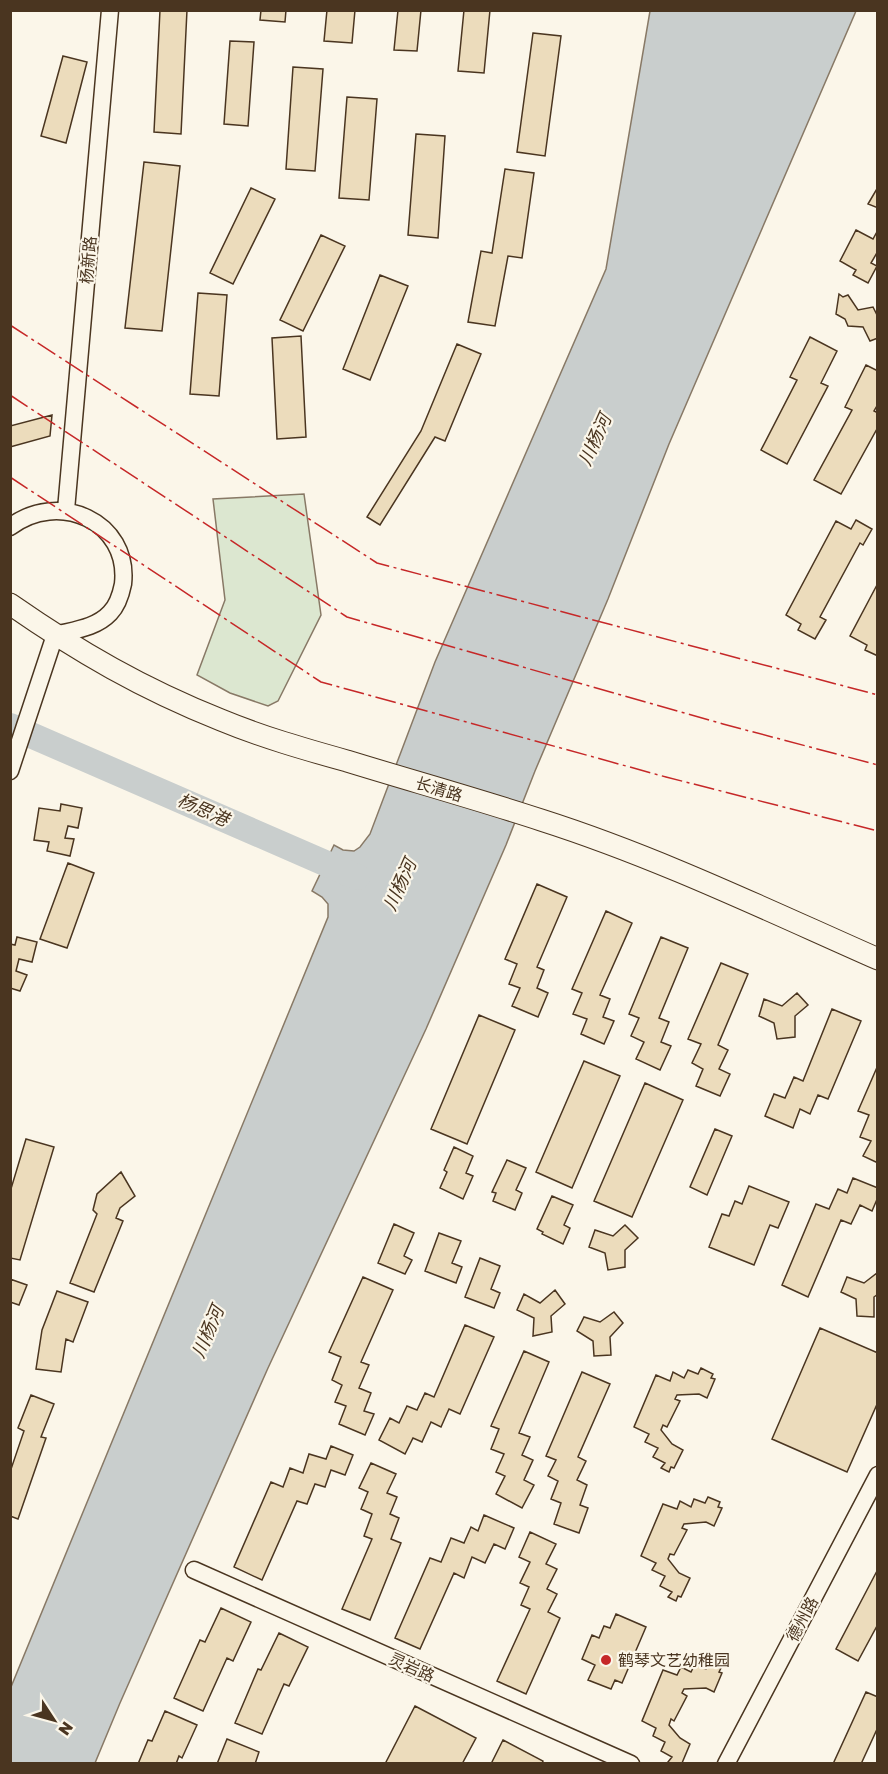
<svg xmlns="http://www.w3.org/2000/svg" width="888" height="1774" font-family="'Golos Text','Noto Sans SC',sans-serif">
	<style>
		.green { fill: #dce7d0; stroke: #887966; stroke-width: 1.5 }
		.water { fill: #c9cecd; stroke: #887966; stroke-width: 1.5 }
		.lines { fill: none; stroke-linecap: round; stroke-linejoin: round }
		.river { stroke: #c9cecd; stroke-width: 26 }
		.building { fill: #ecdcbc; stroke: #4a3520; stroke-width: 1.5 }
		.minor-casing { stroke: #4a3520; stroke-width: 19 }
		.major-casing { stroke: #4a3520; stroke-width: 23 }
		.minor { stroke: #fbf6e9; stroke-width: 16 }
		.major { stroke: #fbf6e9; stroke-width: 21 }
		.power { stroke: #c62828; stroke-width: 1.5; stroke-dasharray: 21 4.5 3 4.5; stroke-linecap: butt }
		.poi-dot { fill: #c62828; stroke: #fbf6e9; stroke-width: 2 }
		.labels { text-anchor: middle; stroke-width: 4.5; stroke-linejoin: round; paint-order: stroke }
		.street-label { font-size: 16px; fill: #4a3520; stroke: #fbf6e9 }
		.poi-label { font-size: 16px; fill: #4a3520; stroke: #fbf6e9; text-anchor: start }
		.water-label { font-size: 18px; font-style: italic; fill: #4a3520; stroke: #fbf6e9 }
	</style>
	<rect width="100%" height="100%" fill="#fbf6e9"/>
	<path class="green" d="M304,494l17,121 -43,86 -10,5 -38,-13 -33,-18 28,-75 -12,-101z"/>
	<path class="water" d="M650,11h206l-187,433 -61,155 -73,172 -29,74 -80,184 -158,339 -148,335 -25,60 -84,1v-77l317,-770v-13l-6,-7 -10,-6 22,-46 9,5 11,1 6,-4 10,-13 65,-172 171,-393z"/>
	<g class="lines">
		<path class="river" d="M10,726l347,151"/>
	</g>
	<path class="building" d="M160,10h27l-6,124 -27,-2z
		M261,10h25l-1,12 -25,-2z
		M327,10h28l-3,33 -28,-2z
		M398,10h23l-4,41 -23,-1z
		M464,10h26l-6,63 -26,-2z
		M533,33l28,3 -16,120 -28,-4z
		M230,41l24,1 -6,84 -24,-2z
		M63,56l24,6 -21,81 -25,-7z
		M293,67l30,2 -8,102 -29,-2z
		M347,97l30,2 -8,101 -30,-2z
		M416,134l29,2 -7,102 -30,-3z
		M144,162l36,4 -18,165 -37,-3z
		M505,169l29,4 -12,85 -14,-2 -13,70 -27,-4 13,-71 11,2z
		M878,187v21l-10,-4z
		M251,188l24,11 -42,85 -23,-11z
		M856,230l17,9 5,-9v21l-7,12 6,3 -9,17 -15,-8 3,-5 -16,-9z
		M321,235l24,11 -42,85 -23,-11z
		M380,275l28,11 -38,94 -27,-11z
		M198,293l29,2 -8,101 -29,-2z
		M839,294l4,3 5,-2 10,15 15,-3 5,10v21l-8,3 -7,-14 -15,-1 -3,-7 -9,-5z
		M301,336l5,101 -29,2 -5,-101z
		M810,337l27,14 -16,32 7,3 -41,78 -26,-14 36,-70 -7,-3z
		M457,344l24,10 -36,87 -10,-4 -55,88 -13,-8 54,-86z
		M866,365l12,6v33l-4,7 4,2v14l-37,67 -27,-14 38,-70 -7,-3z
		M52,415l-2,21 -40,11v-21z
		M856,520l16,9 -9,16 -3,-2 -40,74 6,3 -11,19 -17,-9 3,-6 -15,-9 50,-94 15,8z
		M878,583v73l-13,-6 2,-5 -17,-9z
		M61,804l21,4 -4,20 -10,-2 -3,12 9,1 -4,17 -23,-5 2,-9 -15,-2 5,-32 21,3z
		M68,863l26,10 -27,75 -27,-9z
		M537,884l30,13 -30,70 7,3 -7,18 11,5 -10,24 -26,-11 8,-18 -11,-4 8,-20 -12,-5z
		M606,911l26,12 -32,72 10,4 -7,18 11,4 -10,23 -23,-10 6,-15 -14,-5 9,-21 -10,-4z
		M17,937l20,5 -5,20 -13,-3 -3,12 11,4 -7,16 -10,-3v-44l5,1z
		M661,937l27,11 -29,70 10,4 -8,20 10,4 -11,24 -24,-11 8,-17 -13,-6 8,-18 -10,-4z
		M721,963l27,11 -30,71 10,5 -9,19 11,5 -10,22 -24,-10 7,-17 -11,-6 9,-19 -13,-5z
		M797,993l11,12 -13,11v21l-18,2 -3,-16 -15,-7 5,-17 18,7z
		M832,1009l29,12 -33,78 -10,-4 -8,19 -10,-5 -7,19 -28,-12 9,-22 11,4 9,-21 9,4z
		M479,1015l36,15 -48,114 -36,-15z
		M584,1061l36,15 -48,112 -36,-16z
		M878,1065v98l-15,-7 8,-15 -11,-4 9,-22 -11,-4z
		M645,1083l38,17 -51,117 -38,-16z
		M715,1129l17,7 -25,59 -17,-8z
		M26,1139l28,8 -34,113 -10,-2v-66z
		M454,1147l19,9 -7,17 7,3 -10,23 -23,-11 7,-16 -3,-2z
		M507,1160l19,8 -10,22 6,3 -7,17 -22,-9 3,-8 -4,-1z
		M121,1172l14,24 -15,12 -4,10 7,3 -29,71 -24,-9 27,-69 -4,-4 4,-16z
		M853,1178l25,10v9l-6,14 -12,-6 -9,19 -10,-4 -33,77 -26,-12 34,-81 13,5 9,-20 9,4z
		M749,1186l40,16 -11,26 -8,-3 -16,40 -45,-18 13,-33 7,2 6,-15 7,3z
		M552,1196l21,9 -9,20 6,3 -7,16 -21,-10 1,-2 -6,-3z
		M394,1224l20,9 -10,23 8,4 -7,14 -27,-11z
		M625,1225l13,13 -13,12v17l-17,3 -3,-17 -16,-6 6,-17 18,6z
		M439,1233l22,8 -9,22 10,4 -6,16 -31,-12z
		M480,1258l20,8 -9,23 9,4 -6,15 -29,-11z
		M877,1273l1,21 -4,3v20l-17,-1 -1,-17 -15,-7 6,-15 17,6z
		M363,1277l30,13 -32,72 8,3 -10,23 12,5 -7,18 10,3 -9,21 -26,-11 7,-18 -11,-4 7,-17 -10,-5 9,-23 -12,-5z
		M10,1279l17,6 -8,20 -9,-3z
		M555,1290l10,14 -14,12 1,16 -19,4 1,-18 -17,-8 7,-16 16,9z
		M57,1291l31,11 -15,40 -7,-3 -5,33 -25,-3 6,-39z
		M614,1312l9,11 -13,14 1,18 -17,1 -1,-15 -16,-10 7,-14 16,5z
		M465,1325l29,12 -34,77 -11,-5 -8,18 -10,-5 -9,20 -9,-4 -8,16 -26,-14 11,-22 9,5 8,-17 10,4 8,-17 9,4z
		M820,1328l58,25v49l-31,70 -75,-33z
		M524,1351l25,11 -30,71 11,4 -8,18 11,5 -9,20 10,5 -12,23 -26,-14 9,-18 -9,-4 8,-18 -13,-5 8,-20 -8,-3z
		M701,1368l12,6 -2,4 4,1 -8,19 -8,-4 -22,1 -2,4 5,2 -13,26 -4,-2 -2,5 11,14 11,6 -9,18 -3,-1 -2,5 -8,-4 4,-5 -12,-6 5,-9 -13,-6 4,-8 -15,-7 22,-52 14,6 3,-9 11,6 4,-8 10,4z
		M582,1372l28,12 -32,73 8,4 -9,19 10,5 -7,20 8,3 -9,25 -25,-9 7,-21 -10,-4 7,-18 -10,-5 8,-16 -10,-4z
		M31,1395l23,9 -13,33 5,1 -28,81 -8,-3v-44l14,-41 -6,-3z
		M331,1446l22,9 -8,20 -14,-5 -6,17 -10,-3 -8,20 -10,-3 -35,79 -28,-13 37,-85 12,5 7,-19 13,5 6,-19 17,5z
		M371,1463l25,11 -9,19 10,4 -7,17 9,4 -8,21 10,4 -31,77 -28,-11 30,-70 -8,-3 8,-22 -11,-5 7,-17 -9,-4z
		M708,1497l12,5 -2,5 4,1 -8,18 -8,-4 -22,2 -2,4 5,2 -13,25 -4,-1 -2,5 11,14 11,5 -9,19 -3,-1 -2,5 -8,-4 4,-5 -12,-6 5,-10 -13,-6 4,-7 -15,-7 22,-52 14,5 3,-8 11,6 3,-8 11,4z
		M484,1515l30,13 -9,21 -11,-5 -9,19 -13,-6 -8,21 -10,-5 -34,76 -25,-11 35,-80 11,4 10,-24 13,5 7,-16 7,4z
		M530,1532l26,12 -10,20 11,5 -10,20 10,5 -9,18 12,6 -34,76 -29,-13 33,-72 -9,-4 8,-18 -9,-4 10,-21 -11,-5z
		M878,1569v55l-20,37 -22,-12z
		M221,1608l30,14 -18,39 -6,-3 -24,53 -29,-13 26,-58 5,2z
		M616,1614l30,13 -24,56 -7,-3 -4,9 -23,-9 7,-15 -13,-6 10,-24 7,3 5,-12 6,2z
		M279,1633l29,14 -19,39 -5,-2 -22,50 -27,-11 23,-54 3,1z
		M709,1662l12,6 -2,4 3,1 -8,19 -8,-4 -22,1 -2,4 5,3 -13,25 -3,-2 -2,6 11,13 10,6 -8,19 -12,1 -2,-2 4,-5 -11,-6 4,-9 -12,-6 3,-8 -14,-7 21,-51 14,5 4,-8 10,5 4,-8 11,5z
		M866,1692l12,5v30l-17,37h-28z
		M415,1706l61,32 -14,26h-77z
		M165,1711l32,14 -15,33 -3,-2 -3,8h-38l10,-24 4,1z
		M227,1739l32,13 -4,12h-38z
		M503,1740l40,21 -1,3h-51z"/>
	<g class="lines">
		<g class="minor-casing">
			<path id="minor" d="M66,510l44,-500
				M10,527c48,-37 120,-6 113,57 -2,10 -6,22 -13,29 -14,15 -36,17 -55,22l-45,136
				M194,1570l437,194
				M726,1764l152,-289"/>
		</g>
		<g class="major-casing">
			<path id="major" d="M10,604c69,48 133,85 211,116 41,17 83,29 126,41 65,20 130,38 194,59 116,37 226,90 337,139"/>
		</g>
		<use href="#minor" class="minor"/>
		<use href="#major" class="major"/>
		<path class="power" d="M10,325l367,238 501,132
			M10,395l337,222 376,107 155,41
			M10,477l311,205 345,95 212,54"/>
	</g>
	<circle class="poi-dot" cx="606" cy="1660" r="6"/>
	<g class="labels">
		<g class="street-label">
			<text transform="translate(88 260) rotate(-85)" y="6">杨新路</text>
			<text transform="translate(439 789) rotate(17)" y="6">长清路</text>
			<text transform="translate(802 1619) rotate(-62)" y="6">德州路</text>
			<text transform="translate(412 1667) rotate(24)" y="6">灵岩路</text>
		</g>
		<g class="poi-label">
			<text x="618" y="1666">鹤琴文艺幼稚园</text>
		</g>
		<g class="water-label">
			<text transform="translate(595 440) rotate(-66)" y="6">川杨河</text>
			<text transform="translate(203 810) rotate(24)" y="6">杨思港</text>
			<text transform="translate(400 885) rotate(-66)" y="6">川杨河</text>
			<text transform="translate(208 1332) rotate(-67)" y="6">川杨河</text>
		</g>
	</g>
	<rect width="888" height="1774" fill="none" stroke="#4a3520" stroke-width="24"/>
	<g transform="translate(54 1720) rotate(126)" stroke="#fbf6e9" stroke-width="4.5" paint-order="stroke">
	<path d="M0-4.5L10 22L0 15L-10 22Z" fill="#4a3520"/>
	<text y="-9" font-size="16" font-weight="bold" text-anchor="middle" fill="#4a3520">N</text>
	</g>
</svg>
